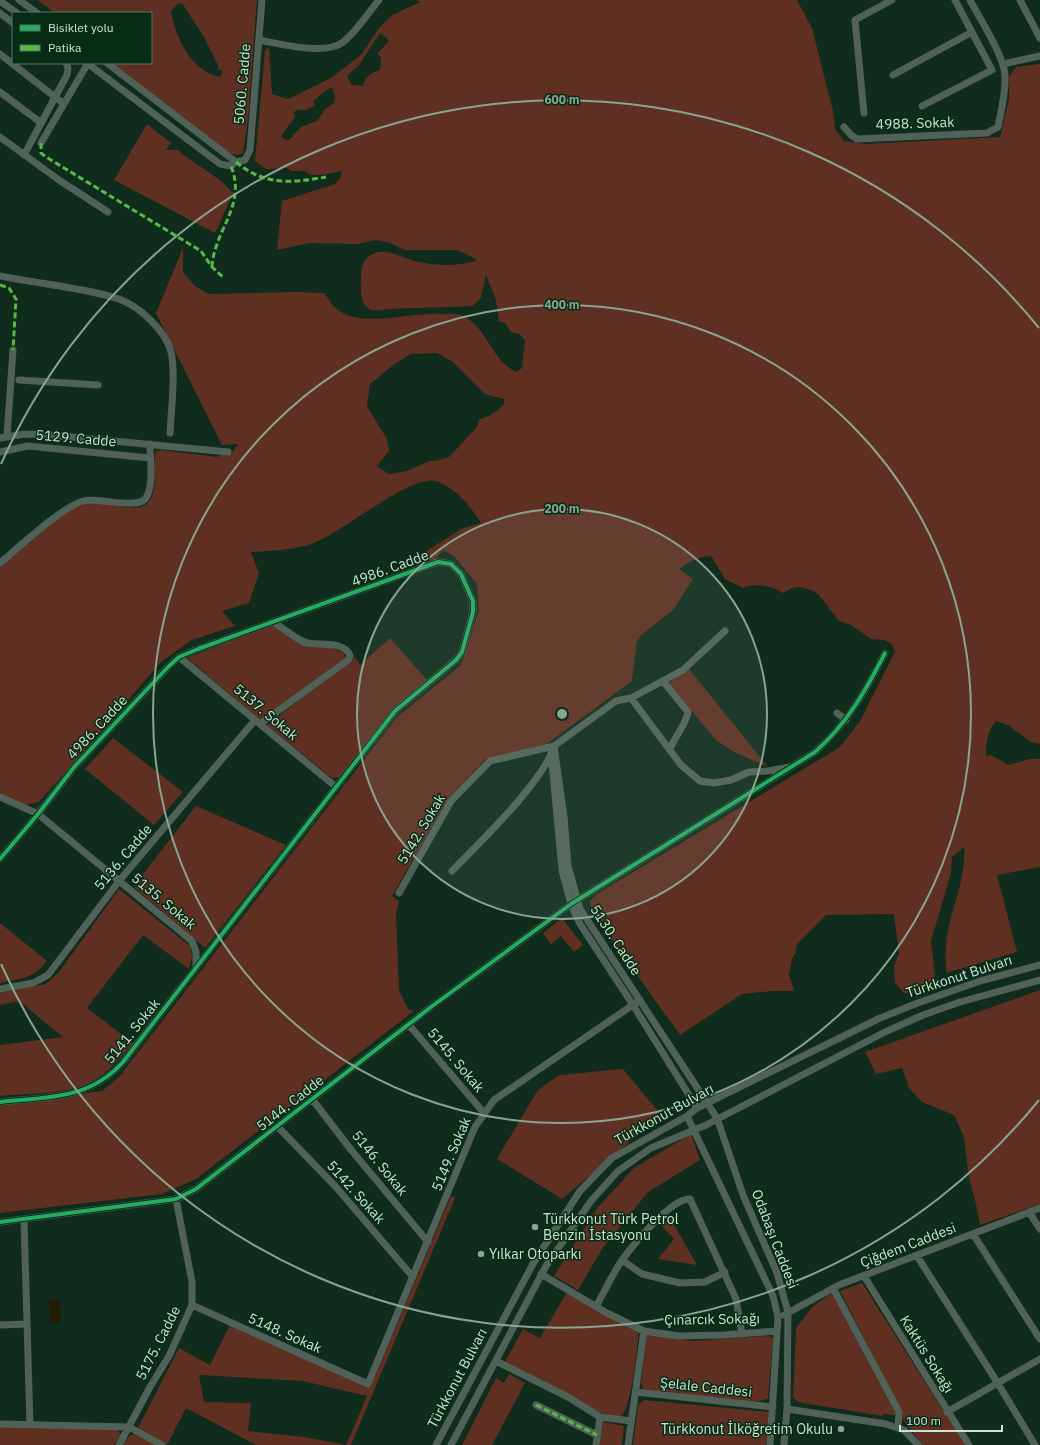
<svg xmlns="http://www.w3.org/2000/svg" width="1040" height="1445" font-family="'IBM Plex Sans',sans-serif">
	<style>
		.green { fill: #5f2f22; fill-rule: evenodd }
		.water { fill: #211c03 }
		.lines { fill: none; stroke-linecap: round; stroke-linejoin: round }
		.minor { stroke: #506257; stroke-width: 7 }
		.quiet { stroke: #58b947; stroke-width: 3; stroke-dasharray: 6 3; stroke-linecap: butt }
		.cycleway-casing { stroke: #062c16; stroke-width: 6 }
		.cycleway { stroke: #26ab63; stroke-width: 4 }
		.ring { fill: none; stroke: #8aa492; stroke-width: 2 }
		.poi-dot { fill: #8aa492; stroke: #062c16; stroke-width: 1.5 }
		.labels { text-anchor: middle; stroke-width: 3; stroke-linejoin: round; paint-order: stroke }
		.street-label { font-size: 14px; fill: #cce5d2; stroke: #062c16 }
		.poi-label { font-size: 14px; fill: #cce5d2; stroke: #062c16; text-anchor: start }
		.centre { fill: #8aa492; stroke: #062c16; stroke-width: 2 }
		.ring-label { font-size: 12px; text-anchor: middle; font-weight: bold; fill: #8aa492; stroke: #062c16; stroke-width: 3; stroke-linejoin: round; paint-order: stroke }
	</style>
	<rect width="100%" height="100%" fill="#0f2c1c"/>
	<path class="green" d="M37,0h220l-9,119 -5,34 -6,2 -8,-2 -116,-90h38v-50h-96zM182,3l22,34 14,28v4l5,3 -3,5c-28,-5 -45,-40 -49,-66l5,-6z
		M417,0h380l15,28 21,83 2,18 9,12 20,3 136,-7 9,-38v-22l7,-10 24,-3v680l-9,-2 -23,-17 -12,-4c-9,11 -10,21 -10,35l5,-1 18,10 20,-6h11v108l-43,8 20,77 -71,21c0,-9 -1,-19 0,-28 2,-33 21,-64 18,-98l-12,10 -1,16 -20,68 5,44 -24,9 -8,-1 -9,-10 -1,-17 5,-13 -5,-39 -68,1 -29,29 -1,8 -4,7 -3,16 5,16h-21l-31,3 -62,41 -88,-123 -2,-11 7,-7 243,-147 20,-26 35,-69 -3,-8 -8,-4 -13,-1 -20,-14 -12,-4 -20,-26 -8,-5 -11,-3 -8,1 -9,5c-11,-8 -29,-10 -40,-5l-18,-9 -14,-23c-13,1 -22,5 -32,13l14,10 -20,31 -33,26 -3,5 -5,40 -88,65 -58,13 -38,40 -56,97 7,5 -3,13 3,76 9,19 6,2 -218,168 -34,15 -162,19v-108l102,-14 17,-14 278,-360 64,-52 18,-55 -2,-26 -23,-28 -11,-6 -8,10 -24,1 50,-32 20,-6c-10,-16 -27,-37 -46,-42 -24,-7 -96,54 -124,63 -17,6 -42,7 -60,8l8,21 -10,30 -27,8 13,15 -43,14 -30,21 -123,141 -13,3 -26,-10v-228c21,-17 67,-62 92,-66 14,-2 46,17 58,-1 9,-14 1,-34 6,-49l5,-1 56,7 4,-3h10l7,-10 -16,1 -66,-132 27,-65v24l12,14 14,8 87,-2 28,1c4,5 8,13 14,17 26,19 73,1 104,4 6,0 15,-1 21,2 25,12 28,44 53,56l6,-4 3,-28 -6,-6 -8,-2 -6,-9 -6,-2 -3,-21 -10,-25 -5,23 -8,8c-27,2 -54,1 -82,3 -6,0 -18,4 -23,-1 -9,-6 -7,-21 -7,-31 0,-11 3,-20 14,-24 14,-5 31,7 44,9 20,4 37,4 57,-1v-2l-19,-9h-52l-15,-7 -14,-3 -19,4 -48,-1 -32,7 5,-49 53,-17 6,-7 1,-6 -20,4h-11l-7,-4h-12l-5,-3 -21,1 -11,-8 10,-110 4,-4 3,47 16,5 43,-21 30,-23 18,-27 13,-13 28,-13zM380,33l7,5 1,4 -11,12 4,3 -1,13c-10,3 -15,7 -17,16l-11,-1 -5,-9 12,-11zM332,87l3,10 -1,6 -9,6 -8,12 -16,6 -12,13 -5,-1 -3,-3 14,-19 -1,-5 3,-2h9l9,-5 -2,-4 12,-10zM437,353l16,9 32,32 19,5v6l-15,11 -9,3 -4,9 -27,29 -13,4h-7l-22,10 -18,3 -12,-8 12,-15 -2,-12 -20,-33 3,-22 23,-19 18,-11z
		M147,124l24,19 -5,7h12c17,15 40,25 55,43l-18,40 -101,-53z
		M271,625l73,28 1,5 -85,62 -73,-62z
		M390,638l37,42 -39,34 -48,63 -8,1 -65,-53 88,-68 5,8z
		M689,669l79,98 -34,-15 -18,-12 -48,-57z
		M113,738l70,54 -29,33 -69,-56z
		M196,806l90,39 -81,103 -70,-60 1,-5z
		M119,889l71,57 2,11 -3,12 -46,-34 -56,73 46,35c-12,14 -24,29 -40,38 -24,14 -65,12 -93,15v-51l63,-8 -44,-36 -19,4v-12l46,-9 13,-12z
		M562,918l21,27 -9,7 -13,-16 -10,8 -8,-11z
		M0,923l47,38c-14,18 -26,17 -47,22z
		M1040,990v214l-60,21 -4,-21 -7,-26 -5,-41 -10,-22 -32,-13 -13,-14 -7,-20 -26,6 -11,-22z
		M623,1069l38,46 -99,84 -65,-40 41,-69 21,-15z
		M691,1134l9,26 -52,32 -46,57 -24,41 -24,-14 44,-69 36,-39z
		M451,1196l4,2 -104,247h-5l21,-49 -64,-15 -104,-6 5,27 47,1 -3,28 57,6 41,8h-90l-70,-37 -19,37 -29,-17 41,-80 31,17 20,-40 141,61z
		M668,1214l29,51 -39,-6 16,-20 -14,-15z
		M862,1283l103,162h-43l-18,-24 -11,-26 -53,-104z
		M567,1292l58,34 14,5c-2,17 -7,79 -19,86l-21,-4 -94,-51 18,-33 17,9z
		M832,1293l64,121 -2,1 -10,-1 -2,2 -79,-13 -6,-2 -4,-4 3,-69 16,-21z
		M647,1334l45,7 76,-5 5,2 -5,61 -18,4 -105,-12 -4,-8z
		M509,1374l16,9 -33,62h-30l34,-67 8,5z
		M644,1400l125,12 -3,33h-133l5,-40z
		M603,1422l21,4 -2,19h-23z
		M0,1427l117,2 4,5 -7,11h-114z
		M134,1434h2l20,11h-33l6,-9z"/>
	<path class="water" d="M60,1299l1,24h-11l-1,-23z"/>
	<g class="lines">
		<path class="minor" d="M19,0l18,13
			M1020,0l20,38
			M0,1l17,12
			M0,13l13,10
			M259,40c22,4 66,16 84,2 14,-11 25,-29 36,-42
			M0,54l64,50
			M87,63l133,101 11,2 5,-4
			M107,63l129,99
			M1003,64l37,-8
			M893,75l79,-43
			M0,92l40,30
			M922,106l70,-36 -37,-70
			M864,113l-9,-93 37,-20
			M844,127l7,8 6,4 130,-6 11,-6c3,-16 8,-34 7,-52 -1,-19 -25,-56 -35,-75
			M0,137l59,43 49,32
			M41,143l47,-80
			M24,155l43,-80 1,-7 -2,-5
			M236,162l9,-2 5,-10 12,-150
			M0,276c38,8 82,11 119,23 20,7 47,32 52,53 5,22 0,58 -1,81
			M19,380l79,5
			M7,436l6,-86
			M0,438l25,-4 26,1 177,17
			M0,452l28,-6 122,12
			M0,563c19,-16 62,-56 83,-62 14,-4 55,9 63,-3 8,-12 4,-40 4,-54
			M179,657l157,130
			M663,681l25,31c-2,13 -13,24 -18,37
			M631,698l50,67 19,16 14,2 17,-3 18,-8 19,-1 22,-4
			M837,713l9,7
			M260,724l88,-64 2,-4c-5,-17 -35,-9 -46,-14 -11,-5 -21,-14 -31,-20
			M552,762l10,108 9,34 9,20 53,81 64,103
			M0,797l38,17 154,127 4,11v14
			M0,859l38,-45 37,-48 93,-99 11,-10 19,-8 240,-87 13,2 10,10 12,27v11l-11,40 -6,8 -61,51 -272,351c-34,38 -76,35 -123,40
			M452,871c27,-28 93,-91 102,-125l62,-45 15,-3 52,-28 42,-39
			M399,893l52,-92 39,-40 64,-15 10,71 4,49 12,43 137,209 26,77 34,78 11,39 -1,97 -3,36
			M0,989l33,-6 15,-8 71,-94 136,-161
			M409,1025l75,88
			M312,1099l40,52 76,91
			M687,1116l86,180 5,21 -8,128
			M278,1127l58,60 76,89
			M1029,1212l11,17
			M24,1220l6,205
			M0,1222l176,-23 20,-10 235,-182 140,-103 244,-152c32,-28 51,-62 70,-99
			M973,1234l67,105
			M917,1256l80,126 38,63
			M622,1260l20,14 38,9 25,-1 20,-10
			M541,1274l66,39 37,18 35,5 45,-1 53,-4
			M864,1276l105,169
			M833,1288l66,124 -1,15
			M192,1305l176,79 107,-257 19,-27 146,-100
			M596,1306c9,-15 16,-31 26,-46 11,-15 49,-62 68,-61l46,100 6,35
			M784,1315l55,-30 201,-77
			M0,1325l27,-1
			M496,1361l72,36 32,20 31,4
			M636,1392l137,15
			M536,1405l61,30
			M787,1409l99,15 18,6 14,15
			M947,1412l93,-53
			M0,1424l129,3 33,18
			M119,1445l31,-58 19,-31 23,-51v-23l-16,-83
			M436,1445l98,-183 46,-71 32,-33 75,-42 10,-8 181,-89 37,-15 65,-23 60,-16
			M451,1445l95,-179 45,-65 27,-30 33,-23 55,-23 179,-93 38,-17 37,-13 80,-22
			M596,1445l4,-28
			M628,1445l16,-114"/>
		<path class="quiet" d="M41,143v10l5,4 155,94 11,16 11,10
			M236,162c29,24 55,21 90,15
			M212,267c2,-37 35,-61 19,-101
			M0,285l9,3 7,11 -3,51
			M536,1405l61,30"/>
		<g class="cycleway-casing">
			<path id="cycleway" d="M0,859l38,-45 37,-48 93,-99 11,-10 19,-8 240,-87 13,2 10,10 12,27v11l-11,40 -6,8 -61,51 -272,351c-34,38 -76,35 -123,40
				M0,1222l176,-23 20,-10 235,-182 140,-103 244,-152c32,-28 51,-62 70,-99"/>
		</g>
		<use href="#cycleway" class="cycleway"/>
	</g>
	<circle cx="562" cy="714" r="205" fill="#8aa492" fill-opacity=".12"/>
	<g class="ring">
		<circle cx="562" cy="714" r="205"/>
		<circle cx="562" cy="714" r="409"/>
		<path d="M1039 1100A614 614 0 0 1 1 964M1 464A614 614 0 0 1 1039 328"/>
	</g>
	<g class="poi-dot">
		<circle cx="535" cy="1227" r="4"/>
		<circle cx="481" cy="1254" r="4"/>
		<circle cx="841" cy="1429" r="4"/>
	</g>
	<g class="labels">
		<g class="street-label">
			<text transform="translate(242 84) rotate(-85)" y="5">5060. Cadde</text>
			<text transform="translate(915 123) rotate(-2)" y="5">4988. Sokak</text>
			<text transform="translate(76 438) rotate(5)" y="5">5129. Cadde</text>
			<text transform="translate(390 568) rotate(-20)" y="5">4986. Cadde</text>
			<text transform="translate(266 712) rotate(40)" y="5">5137. Sokak</text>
			<text transform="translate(97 727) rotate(-47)" y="5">4986. Cadde</text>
			<text transform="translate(421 829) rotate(-59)" y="5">5142. Sokak</text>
			<text transform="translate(123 857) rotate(-50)" y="5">5136. Cadde</text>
			<text transform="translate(164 901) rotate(40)" y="5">5135. Sokak</text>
			<text transform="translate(616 940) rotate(57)" y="5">5130. Cadde</text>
			<text transform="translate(959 976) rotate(-18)" y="5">Türkkonut Bulvarı</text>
			<text transform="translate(132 1031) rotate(-51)" y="5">5141. Sokak</text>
			<text transform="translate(456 1060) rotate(50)" y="5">5145. Sokak</text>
			<text transform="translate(290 1103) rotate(-38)" y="5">5144. Cadde</text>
			<text transform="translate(664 1114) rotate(-29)" y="5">Türkkonut Bulvarı</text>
			<text transform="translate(451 1154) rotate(-67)" y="5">5149. Sokak</text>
			<text transform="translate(380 1163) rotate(51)" y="5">5146. Sokak</text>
			<text transform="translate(356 1192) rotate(48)" y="5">5142. Sokak</text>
			<text transform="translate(775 1239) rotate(69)" y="5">Odabaşı Caddesi</text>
			<text transform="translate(908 1245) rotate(-21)" y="5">Çiğdem Caddesi</text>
			<text transform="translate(712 1319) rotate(-1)" y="5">Çınarcık Sokağı</text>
			<text transform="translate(285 1333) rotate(24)" y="5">5148. Sokak</text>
			<text transform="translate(158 1343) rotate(-63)" y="5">5175. Cadde</text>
			<text transform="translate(927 1354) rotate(58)" y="5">Kaktüs Sokağı</text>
			<text transform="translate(457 1378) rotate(-62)" y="5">Türkkonut Bulvarı</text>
			<text transform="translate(706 1387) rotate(6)" y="5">Şelale Caddesi</text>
		</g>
		<g class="poi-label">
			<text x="543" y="1224">Türkkonut Türk Petrol<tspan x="543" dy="16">Benzin İstasyonu</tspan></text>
			<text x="489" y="1259">Yılkar Otoparkı</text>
			<text x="833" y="1434" text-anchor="end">Türkkonut İlköğretim Okulu</text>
		</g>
	</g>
	<circle cx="562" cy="714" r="6" class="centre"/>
	<g class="ring-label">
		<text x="562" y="104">600 m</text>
		<text x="562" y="309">400 m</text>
		<text x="562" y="513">200 m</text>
	</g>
	<rect x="12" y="12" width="140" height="52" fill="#062c16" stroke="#557661"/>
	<rect x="20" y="25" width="20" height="6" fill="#26ab63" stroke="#557661"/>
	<text x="48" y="32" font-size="12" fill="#cce5d2">Bisiklet yolu</text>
	<rect x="20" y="45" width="20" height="6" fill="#58b947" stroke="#557661"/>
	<text x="48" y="52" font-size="12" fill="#cce5d2">Patika</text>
	<path d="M900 1425v6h102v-6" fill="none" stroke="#cce5d2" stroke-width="2"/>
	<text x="906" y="1425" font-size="12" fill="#cce5d2" stroke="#062c16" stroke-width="3" paint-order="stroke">100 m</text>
</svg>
